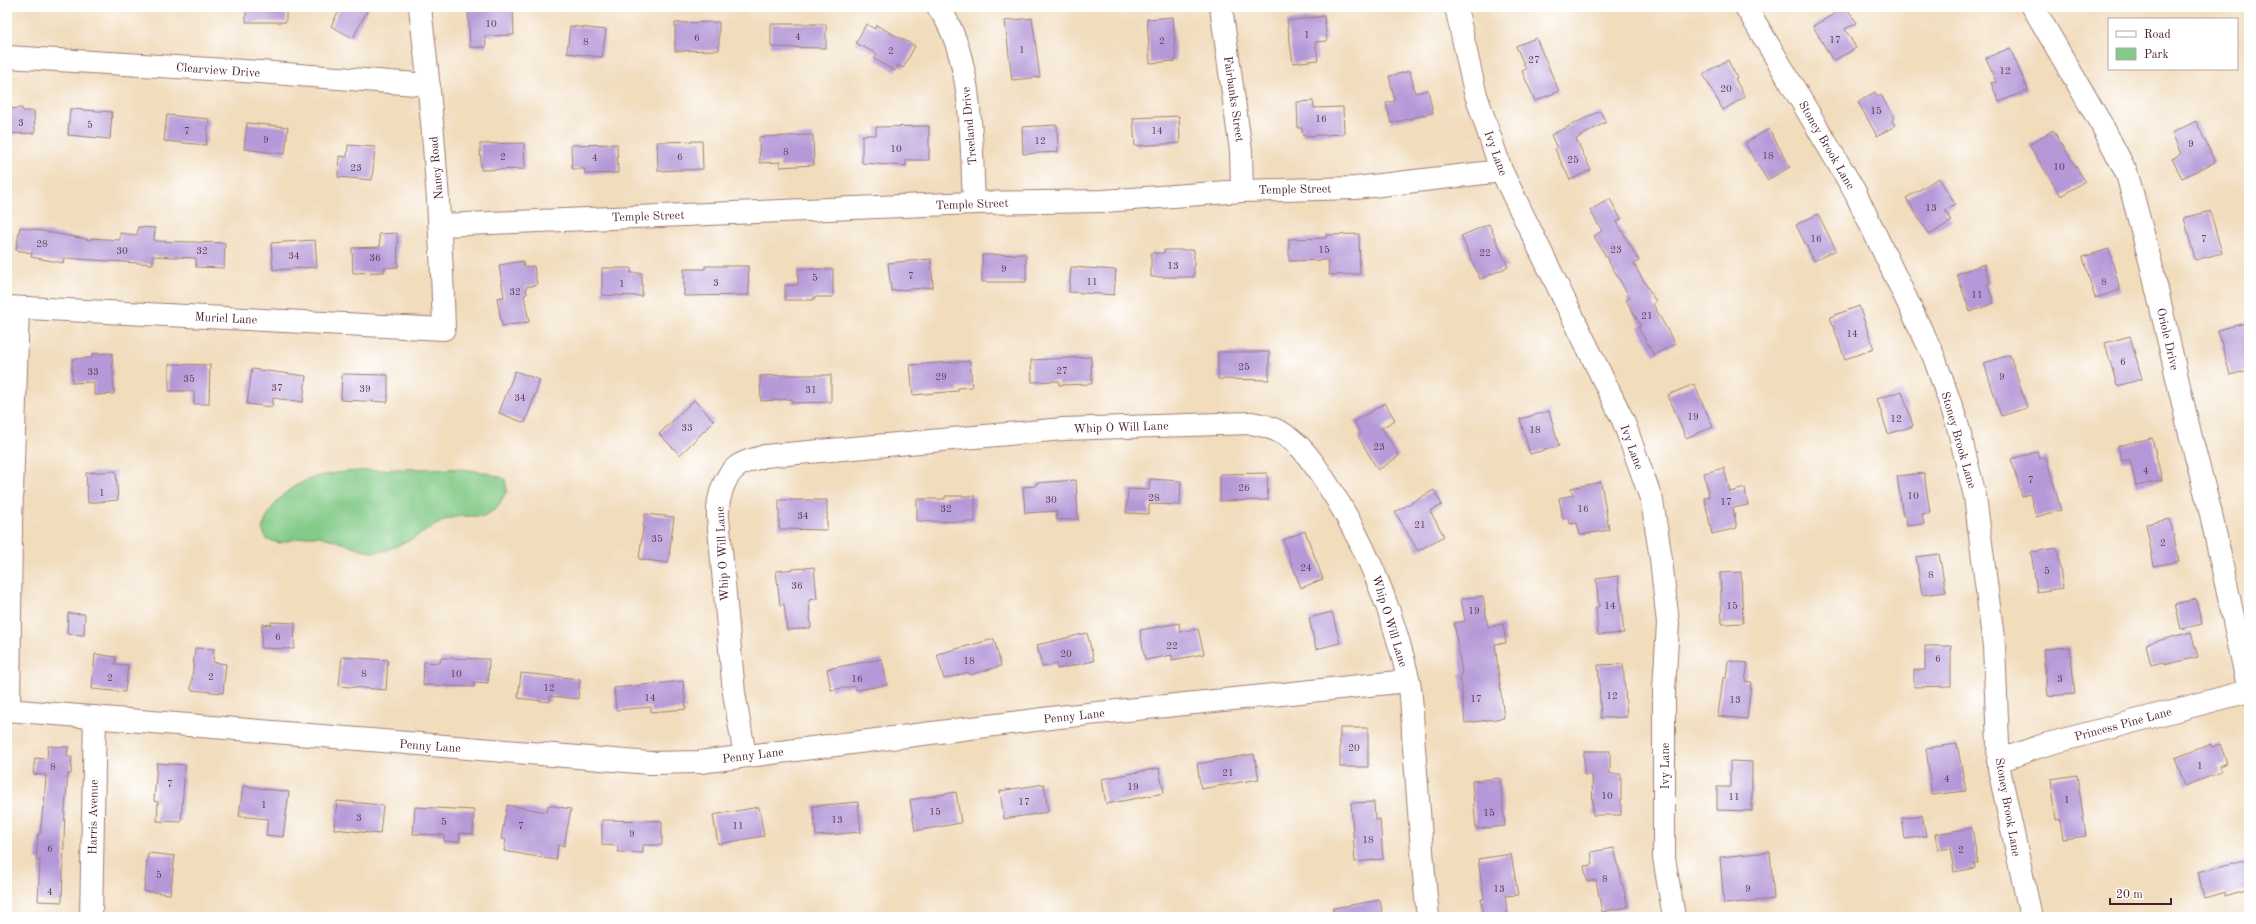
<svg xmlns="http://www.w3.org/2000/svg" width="2256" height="924" font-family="'Old Standard TT',serif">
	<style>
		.green { fill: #83cb88; stroke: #66755a }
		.building { fill: #b498d7 }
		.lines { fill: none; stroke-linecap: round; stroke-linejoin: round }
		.minor-casing { stroke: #9e7e74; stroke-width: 24 }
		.minor { stroke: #fff; stroke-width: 22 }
		.labels { text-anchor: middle; stroke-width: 3.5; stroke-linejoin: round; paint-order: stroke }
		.number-label { font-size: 10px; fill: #643d56 }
		.street-label { font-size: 12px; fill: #4a1f2b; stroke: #fff }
	</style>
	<rect width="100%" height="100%" fill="#fff"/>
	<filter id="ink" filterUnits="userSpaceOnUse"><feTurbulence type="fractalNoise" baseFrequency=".025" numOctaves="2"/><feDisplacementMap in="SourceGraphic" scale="8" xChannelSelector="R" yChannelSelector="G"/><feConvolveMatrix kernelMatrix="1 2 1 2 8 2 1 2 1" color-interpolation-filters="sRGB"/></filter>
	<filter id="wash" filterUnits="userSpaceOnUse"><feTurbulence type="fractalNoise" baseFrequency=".012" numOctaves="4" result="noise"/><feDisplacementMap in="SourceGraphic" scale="16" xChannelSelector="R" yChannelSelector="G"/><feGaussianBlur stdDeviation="0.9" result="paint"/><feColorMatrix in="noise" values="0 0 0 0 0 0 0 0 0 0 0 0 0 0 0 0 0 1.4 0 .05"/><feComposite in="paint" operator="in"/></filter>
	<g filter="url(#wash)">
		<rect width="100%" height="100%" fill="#f1dcbc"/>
		<path class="green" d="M399,469c36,0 73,-4 106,10l2,12 -11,18 -12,7h-27l-12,4 -35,20 -25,11 -14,1 -51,-16h-13l-27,7 -13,-3 -5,-11c23,-64 81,-56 137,-60z"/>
		<g id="blocks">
			<path class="building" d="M246,7h40v15h-40z
				M341,7h28l-16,31 -22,-12z
				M1846,7l11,16 -12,6 11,19 -23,13 -20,-35z
				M513,8l1,27 -29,1 1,11h-16l-2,-37z
				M1324,16l3,25 -12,1 3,18 -25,3 -6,-42z
				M1173,17l3,44 -26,2 -3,-44z
				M1032,18l8,59 -28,3 -7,-59z
				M719,22v28l-44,1v-28z
				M771,24h55v24l-55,-1z
				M866,24l9,5 1,-4 39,21 -12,22 -5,-3 -3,6 -21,-12 3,-5 -21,-11z
				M570,26l36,4 -4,27 -35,-4z
				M1536,38l23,53 -24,10 -13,-30 4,-2 -10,-23z
				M2010,48l18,42 -29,12 -8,-19 5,-1 -10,-24z
				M1728,60l9,18 -2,1 10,18 -22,13 -20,-36z
				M1410,71l5,22 13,-3 5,23 -42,10 -5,-20 9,-2 -6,-25z
				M1875,92l3,5 3,-2 13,23 -2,2 3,6 -18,10 -19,-34z
				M1313,101l1,7 29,-1 1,27 -41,2 -1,-8h-4l-1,-26z
				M22,108l1,3h11l1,22 -28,1v-25z
				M70,109l42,3 -2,27 -42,-4z
				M1600,111l6,11 -30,17 15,31 -21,10 -15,-31 2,-1 -6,-13z
				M167,115l42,4 -3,26 -42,-4z
				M1179,116l1,27 -45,3 -2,-28z
				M2196,121l19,41 -33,16 -10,-19 9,-5 -9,-21z
				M247,123l41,4 -3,27 -41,-5z
				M1057,125l1,27 -35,2 -1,-27z
				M929,126v34h-23v6l-44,-3v-28h14v-8z
				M1769,129l21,38 -23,13 -22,-37z
				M2053,130l32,51 -24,15 -32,-51z
				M813,135l1,30 -34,2v-5l-20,1 -1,-26z
				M702,141l1,28 -45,2 -1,-29z
				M524,143l1,26 -44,1 -1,-26z
				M617,144l1,29 -33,1v-5h-13l-1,-24z
				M348,145l27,2 -3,33 -34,-3 1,-21 8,1z
				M1939,178l16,26 -10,6 7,11 -23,14 -23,-37z
				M1610,199l11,20 -4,3 22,39 -5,3 22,38 -3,2 22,40 -21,11 -16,-28 3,-1 -15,-26 4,-2 -36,-62 8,-5 -12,-21z
				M2210,211l12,42 -27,7 -11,-42z
				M1818,214l18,36 -22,11 -18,-36z
				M1489,224l19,43 -28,12 -19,-43z
				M20,227l71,13v-2l29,2v-7l17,2 1,-8 17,1 -1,13 71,2 -1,25 -28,-1v-9l-43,-2v8l-89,-6 -1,5 -32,-6 1,-4 -16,-3z
				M397,233l1,34 -14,1v4l-31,1 -1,-25 28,-1 -1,-13z
				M1359,234l1,40 -31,1 -1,-15 -39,1v-22l37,-1v-3z
				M315,240l2,27 -44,3 -2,-27z
				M2109,249l11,41 -25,8 -12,-41z
				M1164,250h30v27h-43v-24h13z
				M1026,254v28h-44v-27z
				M931,259l2,28 -42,4 -3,-28z
				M523,261l1,6 10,-1 3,19 -11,2 1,7 -3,1 5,27 -27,4 -5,-28 7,-1 -5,-32z
				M1984,264l6,19 -3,1 7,19 -24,9 -13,-38z
				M705,266h43l1,29 -65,1v-27h21z
				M1071,267l45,3 -2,25 -45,-3z
				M602,268h29v5h11v23l-40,-1z
				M798,269h35v28h-19v3h-29v-15h13z
				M1859,306l15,43 -29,10 -15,-42z
				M2249,322v48l-19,5 -12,-45z
				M2130,336l12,43 -25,7 -12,-43z
				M1218,352h51v28l-51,-1z
				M112,353l2,41 -20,1v-13l-22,1v-24l20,-1v-4z
				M2010,355l17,53 -26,8 -17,-53z
				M1091,357l1,27 -33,1v-4l-27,1 -1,-22z
				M970,361l2,26 -14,1v3l-45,4 -3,-30z
				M169,364l41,1 -1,39h-15v-13h-25z
				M252,369l54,7 -3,26 -30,-4 -1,9 -25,-3z
				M515,371l25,9 -15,43 -26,-10z
				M342,374l46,1v27l-47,-2z
				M784,375h47v27l-39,1v-4l-31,2 -1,-25z
				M1694,384l19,43 -27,11 -18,-43z
				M1902,391l11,35 -25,8 -11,-35z
				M694,400l20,21 -34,34 -21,-21z
				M1385,403l10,17 -13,8 17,28 -21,14 -20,-34 3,-2 -7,-12z
				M1549,411l10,35 -29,8 -10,-35z
				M2152,438l10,42 -26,6 -6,-26 -8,1 -4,-15z
				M2037,452l2,7 7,-2 15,53 -25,7 -6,-23 -8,2 -11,-37z
				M1724,468l6,24 15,-4 3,17 -15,3 4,20 -25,6 -8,-37 5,-1 -5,-23z
				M116,471l2,29 -30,3 -2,-30z
				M1267,473l1,27 -48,1v-27z
				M1924,473l6,40 -8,1 2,10 -17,2 -1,-10h-3l-6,-40z
				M1150,479l31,2 -1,24 -31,-1v10l-23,-1 2,-24 21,1z
				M1076,480l2,39 -21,1 -1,-9 -31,2 -2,-26 13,-1v-3z
				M1601,482l8,48 -29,5 -3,-12 -7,1 -1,-6 -6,1 -4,-21 14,-3 -2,-7z
				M1434,490l8,15 -12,6 14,25 -26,15 -23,-39z
				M945,496h30v26l-58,-1v-22h28z
				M779,500h48v30l-48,-1z
				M645,514l29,3 -6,46 -29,-4z
				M2170,519l9,42 -25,5 -8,-42z
				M1305,531l18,48 -22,9 -18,-48z
				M2057,548l6,40 -26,4 -6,-40z
				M1939,554l7,38 -24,3 -6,-38z
				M814,567l3,32 -8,1 2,28 -24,2 -3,-26 -4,1 -4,-34z
				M1741,572l2,51 -21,1 -2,-51z
				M1618,576l6,57 -26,2 -2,-28h3l-3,-28z
				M1483,596l5,31 15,-3 3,19 -11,1 9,74 -39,5 -5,-49h2l-8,-51 11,-2 -4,-22z
				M2196,599l6,25 -21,5 -6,-25z
				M1332,612l8,31 -24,6 -7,-31z
				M68,613l17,1 -1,21 -17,-1z
				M271,622l24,1 -1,26 -33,-1 1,-24 9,1z
				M1179,623l1,9 18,-3 6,25 -32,6v-5l-27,5 -5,-30z
				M2191,632l7,25 -34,8 -1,-3 -12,3 -5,-21z
				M1087,633l7,28 -37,8 -1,-5 -14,3 -5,-22z
				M994,639l7,27 -32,9v-3l-25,7 -7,-25z
				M1925,646h26v40l-37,1v-17h11z
				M2070,647l5,47 -27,2 -5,-47z
				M195,648l19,1 -1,13 13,2 -3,29 -32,-3z
				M95,654l21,3 -1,7 13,1 -3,27 -33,-3z
				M342,657l46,3 -2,30 -47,-4z
				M441,658l48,1 -1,24 -14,-1v5l-51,-2 1,-23 16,1z
				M882,659l5,26 -31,5 -1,-4 -24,4 -4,-21z
				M1728,661l20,2 -3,18 6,1 -4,37 -29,-3 5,-38h3z
				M1623,664l4,53 -26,1 -3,-53z
				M521,673l59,6 -2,20 -28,-3v6l-32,-4z
				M683,681l3,28 -35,3v-5l-35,3 -2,-22z
				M1340,728h28v39h-28z
				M1957,744l9,47 -34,4 -6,-47z
				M2211,744l1,3 8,-3 7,19 -8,3 2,6 -36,14 -10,-28z
				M48,746l20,1 -1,10h5l-1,17h-3l-3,35 -3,93 -24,-1 2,-41h-4l2,-26h2l3,-27h1l2,-32 -13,-1 2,-16 12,1z
				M1584,751h26v23h11v41h-28l-1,-40h-8z
				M1254,754l5,25 -58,10 -4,-25z
				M1730,761l22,1v49l-35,-1v-23h13z
				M157,763l28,2 -4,57 -24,-1 1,-19 -4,-1z
				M1159,768l5,25 -58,11 -4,-25z
				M2077,775l9,61 -23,3 -3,-20 -4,1 -5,-41z
				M1500,778l5,48 -29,3 -4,-48z
				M1044,784l4,28 -44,7 -4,-28z
				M243,786l46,6 -6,45 -17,-2 2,-16 -29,-3z
				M956,792l5,31 -46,8 -5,-31z
				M337,801l46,4 -3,29 -46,-5z
				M858,802l3,30 -45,4 -3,-30z
				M1374,802l1,18 5,-1 3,40 -28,3 -4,-59z
				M507,805l40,7 1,-7 23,4 -7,37 -6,-1 -2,15 -52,-9 2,-11 -5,-1z
				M415,807l59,3 -1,24 -13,-1 -1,9 -15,-1v-6l-31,-1z
				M759,807l5,29 -46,8 -5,-29z
				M1922,815l4,21 -21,3 -3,-21z
				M602,820l60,1v24h-19v8l-25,-1v-6l-16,-1z
				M1972,828l6,35h-4l1,5 -21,4 -4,-24 -12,2 -3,-16z
				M1614,848l14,59 -26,5 -6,-32 -9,2 -3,-16 9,-1 -2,-13z
				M1770,852l4,47 -50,5 -4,-47z
				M148,853l27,3 -5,38 -26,-3z
				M1511,854l7,41 -13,1 3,21h-25l-2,-18h3l-6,-40z
				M2249,859v30l-24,7v-4l-21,6 -6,-26z
				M1380,900l3,17h-49l-1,-9z"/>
		</g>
	</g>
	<g filter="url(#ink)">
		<use href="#blocks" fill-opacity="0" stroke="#9e7e74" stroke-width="1"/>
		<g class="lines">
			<g class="minor-casing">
				<path id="minor" d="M938,7c36,48 33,138 36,196
					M1221,7l20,144 1,40
					M1456,7l19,85 26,78 122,250 29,81 9,58 7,64 -4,67v168l10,59
					M1746,7l108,183 80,167 23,66 18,73 19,150 5,123 32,148
					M2033,7l71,122 23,45 24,90 38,166 22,84 38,177
					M7,57l253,15 169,13
					M441,225l533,-22 130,-2 138,-10 113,-3 146,-17
					M7,307l437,22c-3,-108 -11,-215 -24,-322
					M7,710l643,53 50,-1 359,-45 349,-36
					M9,710l2,-187 7,-215
					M745,756l-11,-63 -16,-176c-1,-17 5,-41 20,-51 8,-6 18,-7 27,-10l298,-27 188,-6c43,6 58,33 80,67 38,60 62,122 78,192 4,21 3,45 5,66 5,57 8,113 14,169
					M1998,761l46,-16 205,-54
					M91,917l4,-200"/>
			</g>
			<use href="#minor" class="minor"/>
		</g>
	</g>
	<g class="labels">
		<g class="number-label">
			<text x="491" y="27">10</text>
			<text x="1307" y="38">1</text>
			<text x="798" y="40">4</text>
			<text x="697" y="41">6</text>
			<text x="1835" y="43">17</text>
			<text x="1162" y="44">2</text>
			<text x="586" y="45">8</text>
			<text x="1022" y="53">1</text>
			<text x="891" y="54">2</text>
			<text x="1534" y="63">27</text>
			<text x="2005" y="74">12</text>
			<text x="1726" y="92">20</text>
			<text x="1876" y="114">15</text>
			<text x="1321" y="122">16</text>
			<text x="21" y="126">3</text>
			<text x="90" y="128">5</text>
			<text x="187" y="134">7</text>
			<text x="1157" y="134">14</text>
			<text x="266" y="143">9</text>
			<text x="1040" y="144">12</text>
			<text x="2191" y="147">9</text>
			<text x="896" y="152">10</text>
			<text x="786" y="155">8</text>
			<text x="1768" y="159">18</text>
			<text x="503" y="160">2</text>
			<text x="680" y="160">6</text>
			<text x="595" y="161">4</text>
			<text x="1573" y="163">25</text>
			<text x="2059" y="170">10</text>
			<text x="356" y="171">23</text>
			<text x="1931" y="211">13</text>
			<text x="1816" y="242">16</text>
			<text x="2204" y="242">7</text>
			<text x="42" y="247">28</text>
			<text x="1324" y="253">15</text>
			<text x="1616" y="253">23</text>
			<text x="122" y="254">30</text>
			<text x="202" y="254">32</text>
			<text x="1485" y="256">22</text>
			<text x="294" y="259">34</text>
			<text x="375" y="261">36</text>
			<text x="1173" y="269">13</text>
			<text x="1004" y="272">9</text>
			<text x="911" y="279">7</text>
			<text x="815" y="281">5</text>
			<text x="1092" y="285">11</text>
			<text x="2104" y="285">8</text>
			<text x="716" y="286">3</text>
			<text x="622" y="287">1</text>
			<text x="515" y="295">32</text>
			<text x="1977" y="298">11</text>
			<text x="1647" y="319">21</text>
			<text x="1852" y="337">14</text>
			<text x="2123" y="365">6</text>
			<text x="1244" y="370">25</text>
			<text x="1062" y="374">27</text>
			<text x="93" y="375">33</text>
			<text x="941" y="380">29</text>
			<text x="2002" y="380">9</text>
			<text x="189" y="382">35</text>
			<text x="277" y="391">37</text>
			<text x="365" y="392">39</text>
			<text x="811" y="393">31</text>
			<text x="520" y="401">34</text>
			<text x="1693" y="420">19</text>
			<text x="1896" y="422">12</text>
			<text x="687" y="431">33</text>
			<text x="1535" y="433">18</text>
			<text x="1379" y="450">23</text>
			<text x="2146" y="474">4</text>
			<text x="2031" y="483">7</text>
			<text x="1244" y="491">26</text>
			<text x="102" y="496">1</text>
			<text x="1913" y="499">10</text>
			<text x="1154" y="501">28</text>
			<text x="1051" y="503">30</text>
			<text x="1726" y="505">17</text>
			<text x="946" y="512">32</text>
			<text x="1583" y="512">16</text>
			<text x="803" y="519">34</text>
			<text x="1420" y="528">21</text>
			<text x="657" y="542">35</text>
			<text x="2163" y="546">2</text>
			<text x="1306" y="571">24</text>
			<text x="2047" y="574">5</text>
			<text x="1931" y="578">8</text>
			<text x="797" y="589">36</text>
			<text x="1610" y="609">14</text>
			<text x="1732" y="609">15</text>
			<text x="1474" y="614">19</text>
			<text x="278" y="640">6</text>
			<text x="1172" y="649">22</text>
			<text x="1066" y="657">20</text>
			<text x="1938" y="662">6</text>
			<text x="969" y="664">18</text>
			<text x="364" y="677">8</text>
			<text x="456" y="677">10</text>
			<text x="211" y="680">2</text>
			<text x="110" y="681">2</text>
			<text x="857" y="682">16</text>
			<text x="2060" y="682">3</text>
			<text x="549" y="691">12</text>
			<text x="1612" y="699">12</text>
			<text x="650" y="701">14</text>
			<text x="1476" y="702">17</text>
			<text x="1735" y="703">13</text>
			<text x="1354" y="751">20</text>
			<text x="2200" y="769">1</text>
			<text x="53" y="770">8</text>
			<text x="1228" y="776">21</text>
			<text x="1947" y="782">4</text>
			<text x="170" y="787">7</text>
			<text x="1133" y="790">19</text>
			<text x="1607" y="799">10</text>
			<text x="1734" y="800">11</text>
			<text x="2067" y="803">1</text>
			<text x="1024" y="805">17</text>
			<text x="264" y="808">1</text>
			<text x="935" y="815">15</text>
			<text x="1489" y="816">15</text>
			<text x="359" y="821">3</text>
			<text x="837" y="823">13</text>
			<text x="444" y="825">5</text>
			<text x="521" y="829">7</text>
			<text x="738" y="829">11</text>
			<text x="632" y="837">9</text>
			<text x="1368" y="843">18</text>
			<text x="50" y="852">6</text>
			<text x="1961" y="853">2</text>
			<text x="159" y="878">5</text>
			<text x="1605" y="882">8</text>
			<text x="1499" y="892">13</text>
			<text x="1748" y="892">9</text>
			<text x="50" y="895">4</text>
		</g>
		<g class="street-label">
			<text transform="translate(218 70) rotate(4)" y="4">Clearview Drive</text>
			<text transform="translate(1234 99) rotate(82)" y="4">Fairbanks Street</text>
			<text transform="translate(969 126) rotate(-95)" y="4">Treeland Drive</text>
			<text transform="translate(1827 145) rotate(60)" y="4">Stoney Brook Lane</text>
			<text transform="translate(1496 153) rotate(70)" y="4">Ivy Lane</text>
			<text transform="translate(436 168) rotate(-95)" y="4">Nancy Road</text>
			<text transform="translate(1295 189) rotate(-1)" y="4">Temple Street</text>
			<text transform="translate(972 204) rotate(-2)" y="4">Temple Street</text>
			<text transform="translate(648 216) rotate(-2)" y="4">Temple Street</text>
			<text transform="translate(226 318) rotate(3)" y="4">Muriel Lane</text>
			<text transform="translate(2168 339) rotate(77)" y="4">Oriole Drive</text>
			<text transform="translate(1121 427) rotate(-2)" y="4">Whip O Will Lane</text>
			<text transform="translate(1959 440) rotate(74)" y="4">Stoney Brook Lane</text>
			<text transform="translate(1632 447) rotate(70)" y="4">Ivy Lane</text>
			<text transform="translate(722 554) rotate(-93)" y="4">Whip O Will Lane</text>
			<text transform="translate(1390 621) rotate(73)" y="4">Whip O Will Lane</text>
			<text transform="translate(1074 716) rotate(-6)" y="4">Penny Lane</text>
			<text transform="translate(2123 724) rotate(-15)" y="4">Princess Pine Lane</text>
			<text transform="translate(430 746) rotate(4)" y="4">Penny Lane</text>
			<text transform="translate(753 755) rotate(-7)" y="4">Penny Lane</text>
			<text transform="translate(1665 766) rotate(-90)" y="4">Ivy Lane</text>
			<text transform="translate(2008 807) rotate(80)" y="4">Stoney Brook Lane</text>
			<text transform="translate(93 817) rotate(-89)" y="4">Harris Avenue</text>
		</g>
	</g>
	<rect width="2256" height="924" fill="none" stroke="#fff" stroke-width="24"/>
	<rect x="2108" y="18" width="130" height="52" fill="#ffffff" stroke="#b7a5aa"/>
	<rect x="2116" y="31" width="20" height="6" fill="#ffffff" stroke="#b7a5aa"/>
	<text x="2144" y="38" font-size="12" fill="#4a1f2b">Road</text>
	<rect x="2116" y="48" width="20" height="12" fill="#83cb88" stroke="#b7a5aa"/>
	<text x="2144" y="58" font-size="12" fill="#4a1f2b">Park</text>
	<path d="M2110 898v6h61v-6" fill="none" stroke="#4a1f2b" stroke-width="2"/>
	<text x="2116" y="898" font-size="12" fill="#4a1f2b" stroke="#ffffff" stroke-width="3" paint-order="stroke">20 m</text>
</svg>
